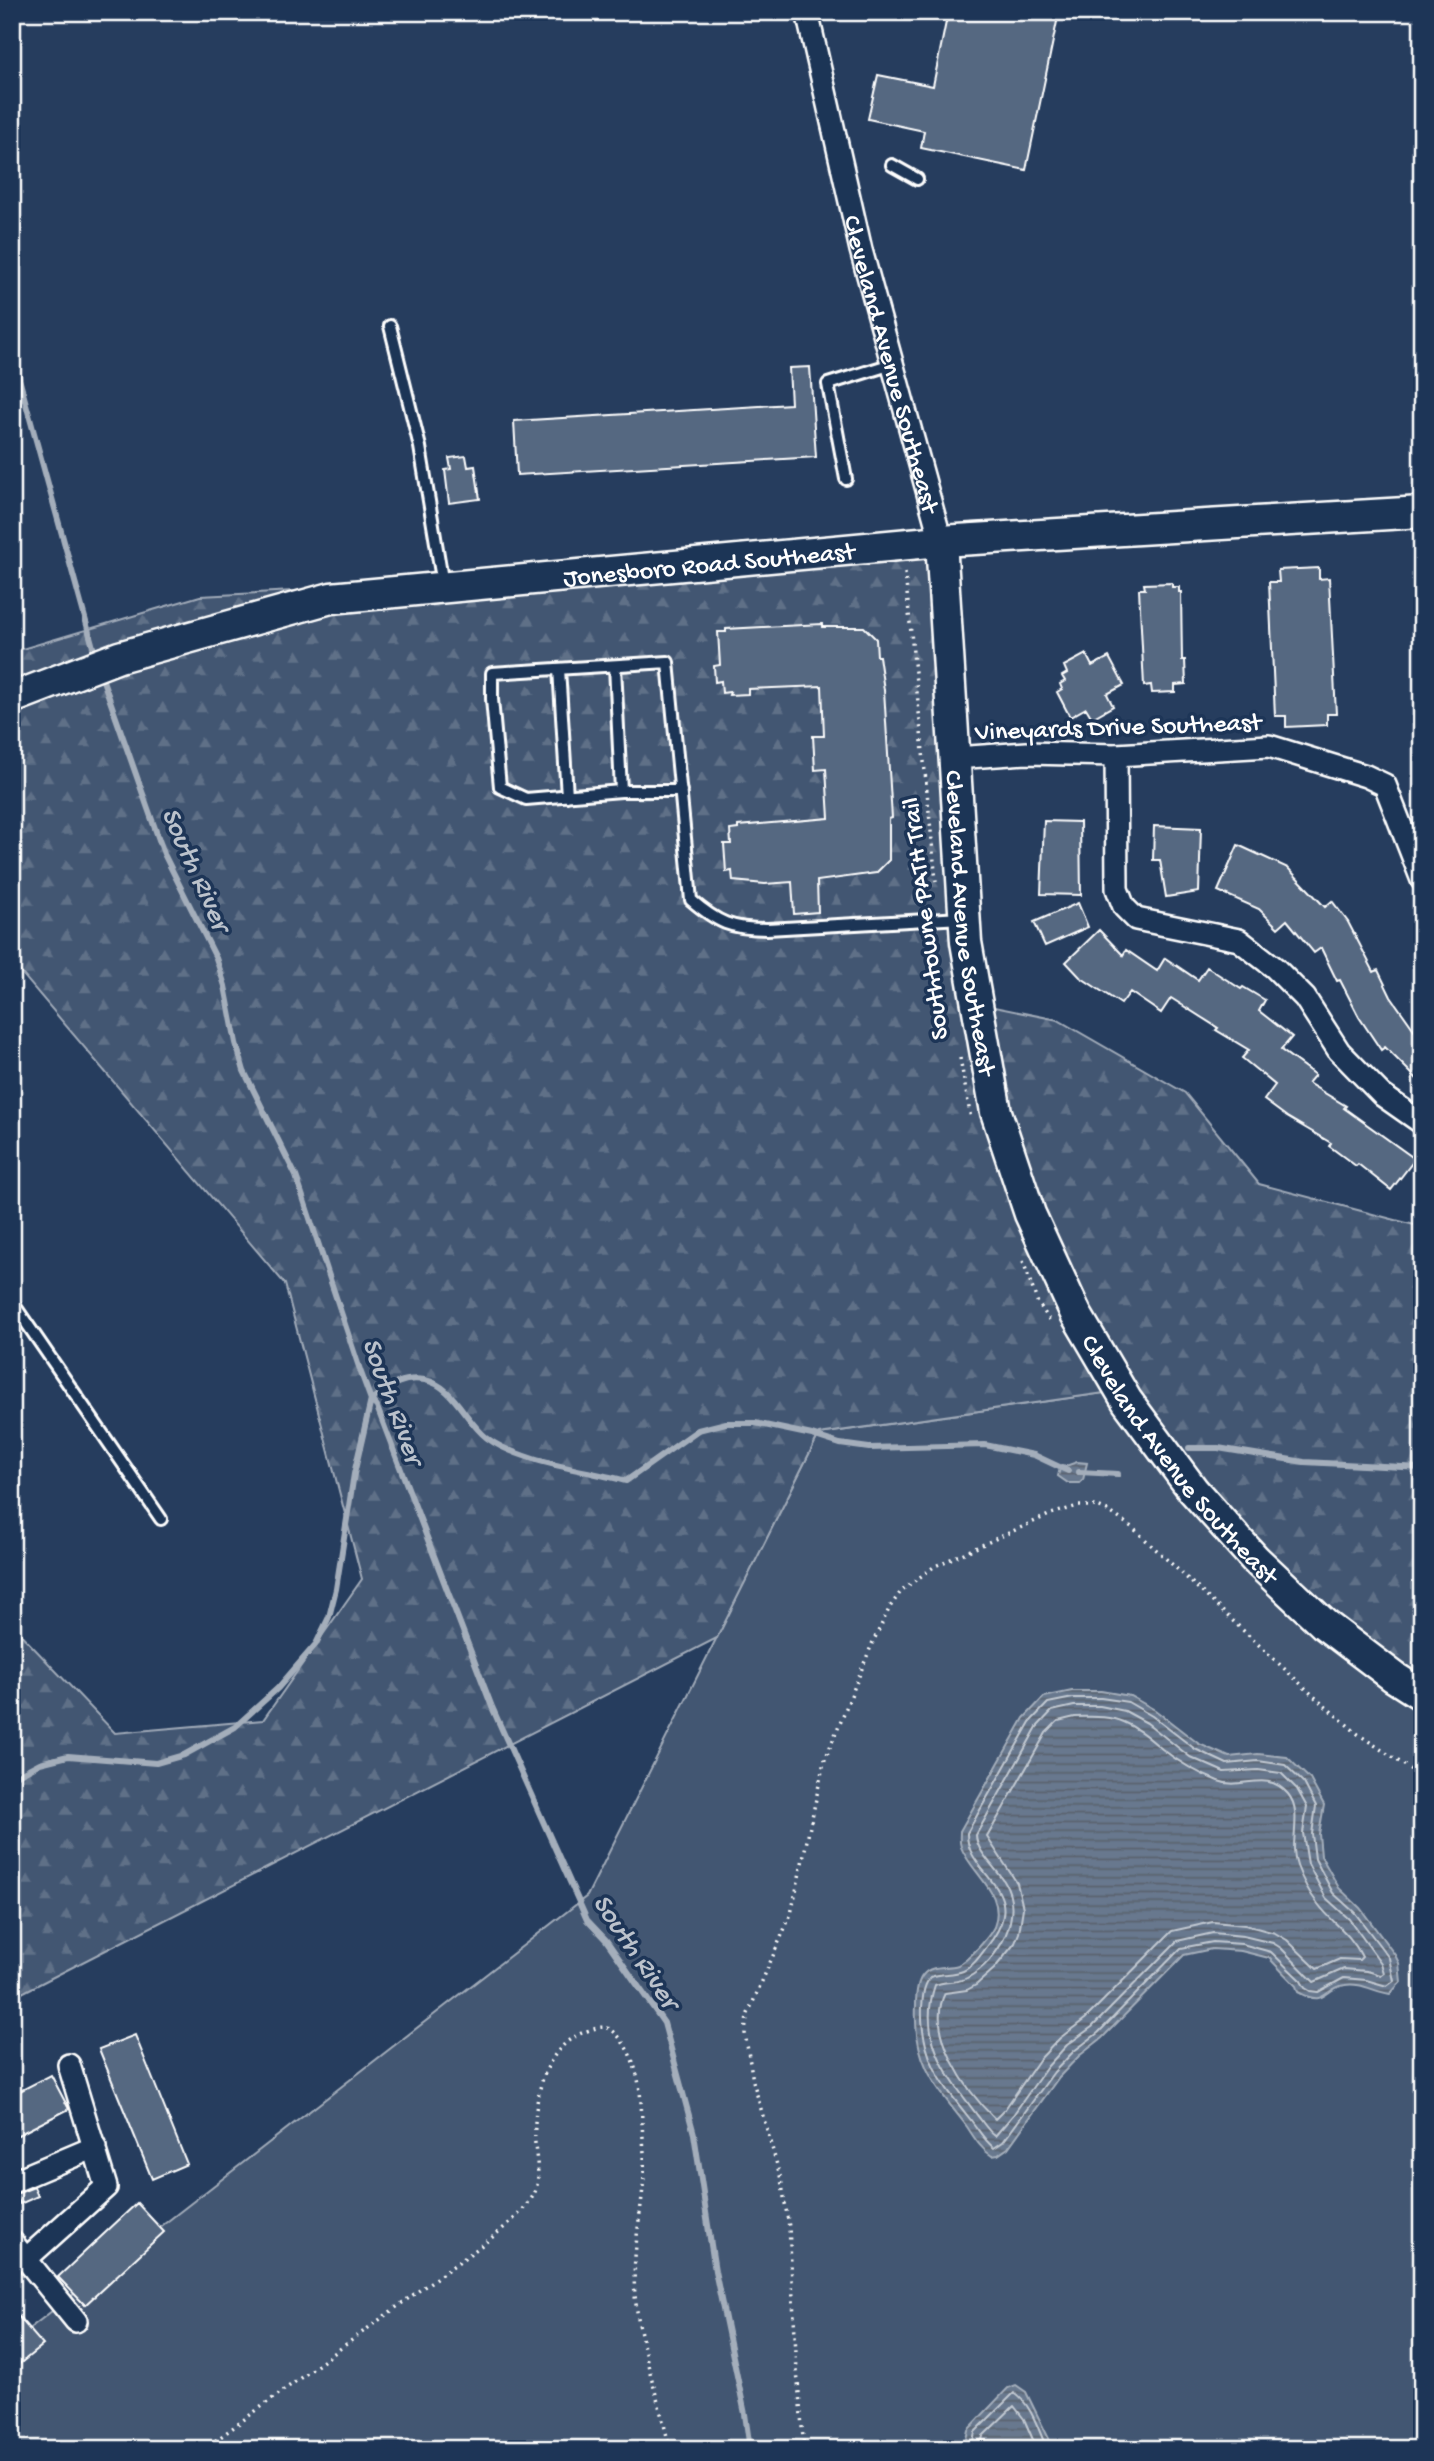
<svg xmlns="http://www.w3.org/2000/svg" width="1434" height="2461" font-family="'Gochi Hand',sans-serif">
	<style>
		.grass { fill: #425672; stroke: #a0aab8; stroke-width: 2 }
		.forest { fill: url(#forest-firs); stroke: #a0aab8; stroke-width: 2 }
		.water { fill: url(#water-rules); stroke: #a4aebb; stroke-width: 2 }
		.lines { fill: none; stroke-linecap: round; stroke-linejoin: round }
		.shore { stroke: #c2c9d2; stroke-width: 2 }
		.stream { stroke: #a4aebb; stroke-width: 6 }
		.building { fill: #556781; stroke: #fff; stroke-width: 2 }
		.lane-casing { stroke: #fff; stroke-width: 16 }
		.street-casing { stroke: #fff; stroke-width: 26 }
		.secondary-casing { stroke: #fff; stroke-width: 35 }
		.path { stroke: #fff; stroke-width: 3.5; stroke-dasharray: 2 5; stroke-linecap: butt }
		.lane { stroke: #1d3557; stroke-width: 10 }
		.street { stroke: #1d3557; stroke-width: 21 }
		.secondary { stroke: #1d3557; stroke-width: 30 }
		.labels { text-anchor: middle; stroke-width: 7; stroke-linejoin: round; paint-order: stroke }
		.street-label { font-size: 26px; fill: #fff; stroke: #1d3557 }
		.water-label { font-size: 28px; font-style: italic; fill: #bbc2cc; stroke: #1d3557 }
	</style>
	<defs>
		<pattern id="forest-firs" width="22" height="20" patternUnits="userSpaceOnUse" patternTransform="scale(1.75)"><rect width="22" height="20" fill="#425672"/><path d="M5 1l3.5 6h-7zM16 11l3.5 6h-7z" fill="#5e6f87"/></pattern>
		<pattern id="water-rules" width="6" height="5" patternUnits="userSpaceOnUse" patternTransform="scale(1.75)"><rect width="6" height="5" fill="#67788e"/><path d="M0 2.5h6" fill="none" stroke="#5a626d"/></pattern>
	</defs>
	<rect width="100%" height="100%" fill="#263d5e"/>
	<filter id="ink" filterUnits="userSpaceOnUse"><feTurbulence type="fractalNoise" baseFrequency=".0143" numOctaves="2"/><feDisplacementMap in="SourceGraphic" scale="14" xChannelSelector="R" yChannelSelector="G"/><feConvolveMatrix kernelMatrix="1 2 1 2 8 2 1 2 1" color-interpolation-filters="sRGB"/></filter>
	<g filter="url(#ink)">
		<path class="grass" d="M1132,1389l290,301v759h-1410v-107l575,-446 232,-462z"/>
		<path class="forest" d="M931,539l30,390 28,77 69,14 127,73 74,91 159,42 4,4v460l-204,-173 -86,-128 -313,45 -102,204 -705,360v-373l103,108 148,-13 99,-141 -77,-295 -273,-322v-310l188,-56 380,-20z"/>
		<path class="water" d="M1077,1462l10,1 -4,17 -3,3h-12l-10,-7 2,-8z
			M1072,1691h29l29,5 25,14 44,34 30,13 29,-3 29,3 23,22 14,26 -5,29 2,22 18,32 21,20 35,47 4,8 2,19 -11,12c-15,-2 -30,-12 -45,-9 -23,4 -18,23 -47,7l-2,-6 -27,-28 -28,-7 -29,-2 -28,6 -82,83 -23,18 -20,21 -51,71 -10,7 -6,1c-12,-7 -19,-21 -27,-32 -32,-41 -52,-64 -49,-119 0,-10 1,-23 7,-30 9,-11 23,-6 35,-10 10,-4 31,-28 36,-38 13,-34 -23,-53 -33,-80 -2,-5 -1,-11 -1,-16l64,-113 20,-21z
			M1016,2385l10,7 28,57h-90l4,-19 40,-42z"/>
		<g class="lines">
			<path class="shore" d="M1073,1698h28l27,4 24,14 43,33 32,15 31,-3 27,4 19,18 12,23 -4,28 3,25 18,34 22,20 34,45 5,23 -7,5 -21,-6 -22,-2 -26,14 -8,-1 -5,-3 -4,-7 -30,-29 -29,-8 -29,-2 -32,6 -83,85 -24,18 -20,21 -51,70 -9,6c-10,-8 -16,-19 -24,-29 -29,-36 -50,-63 -48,-112 1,-10 1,-22 9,-30 10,-4 22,-2 32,-6 11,-5 19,-18 26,-27 43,-56 -23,-68 -22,-111l63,-111 18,-19z
				M1074,1706h26l25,5 22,12 43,34 34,15 34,-2 23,3 16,16 10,18 -4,26 5,31 18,34 23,21 32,44 3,10 -3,2 -14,-4 -23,-2 -30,13 -33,-34 -8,-5 -30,-7 -30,-3 -36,8 -85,86 -25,18 -20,22 -34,48 -18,21c-8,-6 -12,-14 -18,-21 -30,-40 -60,-77 -42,-130 10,-4 23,-2 32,-7 32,-17 58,-64 37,-97 -9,-14 -28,-30 -28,-46l61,-108 15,-16z
				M1075,1717c15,0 33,-2 48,5 15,6 27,17 39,27 18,14 35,24 56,32 25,10 48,-13 70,13 16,19 0,49 9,72 5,13 13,28 21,38 14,19 33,29 44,53l-3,3 -19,-1 -23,10 -30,-29 -12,-7 -30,-8 -32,-3 -41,9 -87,88 -25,19 -21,22 -34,49 -10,10c-28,-27 -70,-86 -50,-126l22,-3 9,-5 18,-16 21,-26 4,-10 4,-25 -6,-25 -30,-46 59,-104 12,-12z
				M971,2449l4,-17 39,-39c17,10 25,38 33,56
				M980,2449l3,-13 31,-30 10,13 13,30"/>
			<path class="stream" d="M12,353l84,305
				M100,672l64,182 52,104 9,28 11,57 8,28 52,105 64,194 11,30 6,7 115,300 95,213 19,20 58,83 30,111 21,137 30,143 5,35
				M1189,1448h29l86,14 118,6
				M1079,1472l39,2
				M12,1778l28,-15 28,-7 88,7 28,-8 51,-28 43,-39 38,-44 13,-27 7,-28 18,-115 17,-74c18,-13 30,-24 54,-20 28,5 40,41 62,58 32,24 99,32 139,43l72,-51 28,-7h29l57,12 28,9 29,4 116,-3 49,10 34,16"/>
		</g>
		<path class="building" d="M948,12h111l-33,158 -105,-22 3,-17 -56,-12 10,-44 55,11z
			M810,367l6,90 -299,18 -3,-54 277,-17 -2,-36z
			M466,456l2,11 7,-1 5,33 -31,4 -4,-33 6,-1 -2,-11z
			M1319,568v11l10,-1 7,136h-9v11l-41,2v-11h-11l-6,-134h10l-1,-12z
			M1172,583v4h7v5h2l1,68h3l1,24 -11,1v7l-23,1 -1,-8 -7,1 -5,-97h6l-1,-5z
			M822,624v3h42l12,12 1,17h2l5,34 8,128 -3,1v41l-13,13 -59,8 1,31 -24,2 -2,-32 -27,2 -32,-3 -1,-10 -6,1 -2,-28h7l-1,-14 8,-1v-3l91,-8 -3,-49 -11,1 -2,-34h11l-2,-50 -74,3v5l-19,1 1,-3 -8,1 -1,-12 -6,1 -1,-16 6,-1 -2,-33h8v-3z
			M1086,654l6,12 17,-9 15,28 -17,9 6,12 -21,12 -6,-10 -16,9 -13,-25 5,-3 -2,-5 5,-3 -3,-5 5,-3 -3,-7z
			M1044,821l36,1 1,73 -40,-1z
			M1154,826l47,2 -2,64 -33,5 -6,-37h-7z
			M1238,845l50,23 37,39 7,-6 16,21 26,50 4,-2 13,27 31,44v43l-37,-37 -4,3 -22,-33 -19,-37 -3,1 -16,-33 -7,5 -27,-33 -9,8 -19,-19 -41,-18z
			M1078,903l10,24 -43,19 -11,-24z
			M1099,930l24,25 3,-5 31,21 8,-13 33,22 9,-13 34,22 2,-2 22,13 -6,11 33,26 -11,13 34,25 -7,8 38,23 -2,2 71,51 -24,31 -33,-26 -2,2 -27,-20 2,-3 -44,-26 -23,-17 11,-15 -33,-27 7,-8 -33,-20 2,-2 -47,-30 -10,15 -31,-21 -9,12 -41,-27 -14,-15z
			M135,2035l52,129 -35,15 -53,-130z
			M51,2075l18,34 -57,29v-43z
			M34,2187l4,9 -18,8 -4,-10z
			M137,2203l27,29 -79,73 -27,-28z
			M12,2309l31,36 -31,25z"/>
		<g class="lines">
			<g class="lane-casing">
				<path id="lane" d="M892,165l25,14
					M390,326l30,121 23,138
					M846,479l-18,-95 64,-20
					M615,666l6,125
					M559,669l8,127
					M681,791h-60l-95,8 -26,-12 -8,-88v-26l176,-11 23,238c27,23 40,29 76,29l195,-11
					M12,1302l149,217"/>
			</g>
			<g class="street-casing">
				<g id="street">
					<path id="s1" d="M807,12l54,238 80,291"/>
					<path d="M1116,755l1,134 7,18 12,12 103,21 36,28 30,30 34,53 43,44 40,28"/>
					<path d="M955,758l72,-5 89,2 153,-9 97,30 19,9 37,95"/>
					<path d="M12,2182l83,-35"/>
					<path d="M12,2242l64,79"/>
					<path d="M26,2259l80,-72 -37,-122"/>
				</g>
			</g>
			<g class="secondary-casing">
				<g id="secondary">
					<path id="s2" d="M941,541l25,401 30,170 34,102 46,100 51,87 66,89 62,69 69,65 70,53 28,18"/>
					<path id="s3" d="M12,698l107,-41 212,-59 610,-57 481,-29"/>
				</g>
			</g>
			<path class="path" d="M905,573l31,308
				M960,1058l11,61
				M1023,1261l14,40 15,23
				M204,2449c76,-56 152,-112 228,-168 27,-20 85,-57 101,-85 9,-16 3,-35 2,-52 -2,-42 7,-98 52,-113 15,-5 21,-7 32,6 20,26 22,54 23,86 1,17 3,35 2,53 -3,42 -14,85 -8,128 6,48 23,97 34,145
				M804,2449l-7,-78 -8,-144 -8,-48 -28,-98 -8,-48 2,-17 44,-102 33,-152 48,-118 18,-37 12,-17 33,-24 116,-52 27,-8h17l15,6 23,16 185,172 40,34 64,43
				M1404,2449l18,-19"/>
			<use href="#lane" class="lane"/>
			<use href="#street" class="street"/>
			<use href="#secondary" class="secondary"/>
		</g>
	</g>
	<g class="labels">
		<g class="street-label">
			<text dy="9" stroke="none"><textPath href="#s1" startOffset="362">Cleveland Avenue Southeast</textPath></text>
			<text dy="9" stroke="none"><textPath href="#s3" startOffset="714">Jonesboro Road Southeast</textPath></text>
			<text transform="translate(1118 725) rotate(-2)" y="9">Vineyards Drive Southeast</text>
			<text transform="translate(923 919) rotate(-97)" y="9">Southtowne PATH Trail</text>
			<text dy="9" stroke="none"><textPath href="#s2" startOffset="383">Cleveland Avenue Southeast</textPath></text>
			<text dy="9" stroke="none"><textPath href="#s2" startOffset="971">Cleveland Avenue Southeast</textPath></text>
		</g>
		<g class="water-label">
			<text transform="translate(198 868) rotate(66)" y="10">South River</text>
			<text transform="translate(395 1400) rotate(70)" y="10">South River</text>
			<text transform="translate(638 1950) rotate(56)" y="10">South River</text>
		</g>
	</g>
	<rect width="1434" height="2461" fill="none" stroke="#1d3557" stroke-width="42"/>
	<rect x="21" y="21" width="1392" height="2419" fill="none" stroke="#fff" stroke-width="2.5" filter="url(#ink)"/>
</svg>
